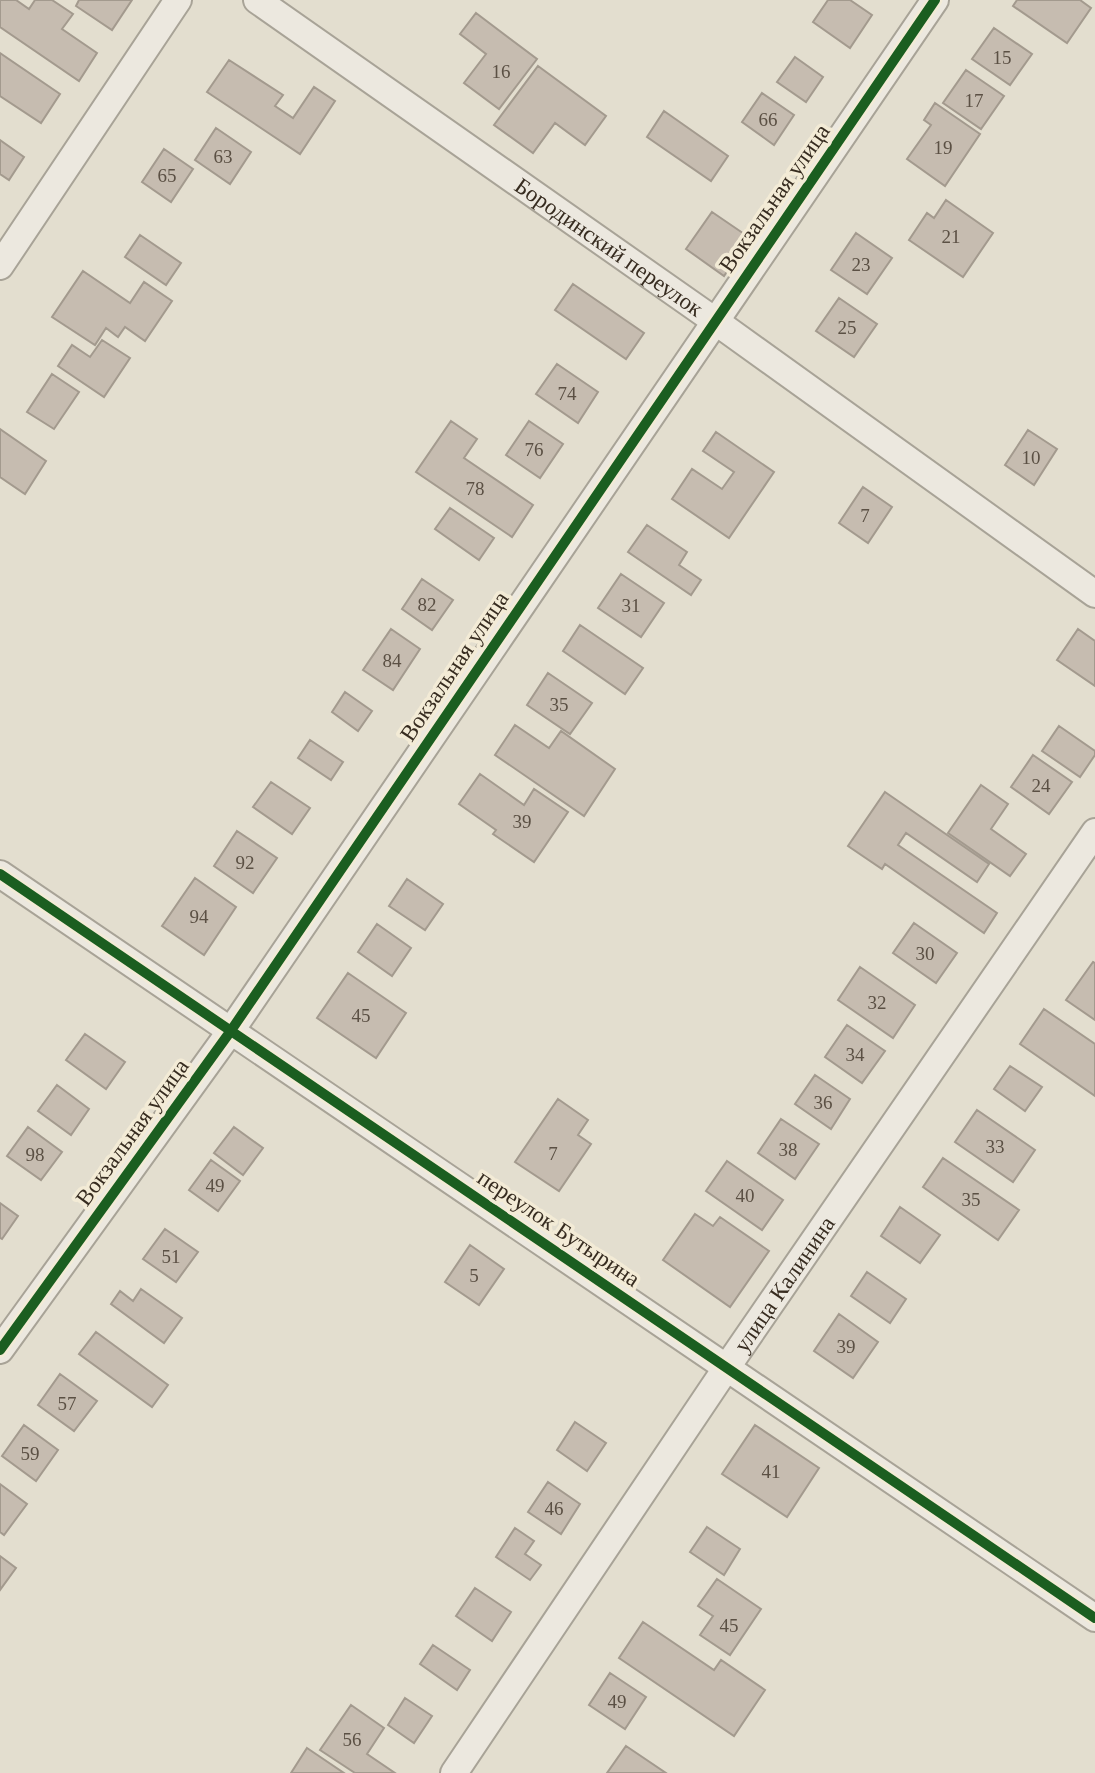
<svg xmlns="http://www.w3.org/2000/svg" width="1095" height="1773" font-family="'Times New Roman',serif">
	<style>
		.building { fill: #c6bcb0; stroke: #a39a8e; stroke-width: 2 }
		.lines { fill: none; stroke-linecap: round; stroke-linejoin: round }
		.street-casing { stroke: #a8a397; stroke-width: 30 }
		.street { stroke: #ece8df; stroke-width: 26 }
		.cycleway-casing { stroke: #f3ebd6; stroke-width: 15 }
		.cycleway { stroke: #1b5e20; stroke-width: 10 }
		.labels { text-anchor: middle; stroke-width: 7; stroke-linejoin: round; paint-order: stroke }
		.number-label { font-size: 19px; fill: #5b5044 }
		.street-label { font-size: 23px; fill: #372c20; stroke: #f3ebd6 }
	</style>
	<rect width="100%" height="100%" fill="#e3decf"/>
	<path class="building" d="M0,0h16l13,9 6,-9h17l21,14 -11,15 35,24 -18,28 -79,-54z
		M79,0h53l-20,30 -36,-24z
		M828,0h22l22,15 -22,33 -37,-26z
		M1017,0h63l11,8 -24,35 -54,-37z
		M476,13l61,46 -38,50 -35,-26 22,-29 -26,-20z
		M994,28l38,26 -22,31 -38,-26z
		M0,53l60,41 -19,29 -41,-27z
		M795,57l28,20 -17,25 -29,-20z
		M229,60l54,35 -8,11 18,12 21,-31 21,14 -35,53 -93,-62z
		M538,66l68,50 -21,29 -30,-22 -22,30 -39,-28z
		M966,70l38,26 -23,33 -38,-26z
		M762,93l32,22 -20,30 -32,-23z
		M935,103l45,31 -35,52 -38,-27 24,-34 -7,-5z
		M664,111l64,45 -17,25 -64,-44z
		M216,128l35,24 -21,32 -35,-24z
		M0,140l24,17 -15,23 -9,-6z
		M164,149l29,20 -22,33 -29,-20z
		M946,200l47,33 -30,44 -54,-37 18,-27 7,5z
		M712,212l38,26 -26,38 -38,-27z
		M856,233l36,25 -25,36 -36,-24z
		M140,235l41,28 -15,22 -41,-28z
		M83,271l47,32 14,-21 28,19 -27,40 -20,-14 -7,10 -12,-9 -11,17 -43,-28z
		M573,284l71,49 -18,26 -71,-49z
		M839,298l38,26 -23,33 -38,-26z
		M102,340l28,18 -26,39 -46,-31 14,-21 18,12z
		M557,364l41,28 -20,31 -42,-29z
		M52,374l27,18 -25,37 -27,-17z
		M451,421l26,18 -13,19 69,47 -21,32 -96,-65z
		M529,421l34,23 -23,34 -34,-23z
		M0,429l46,32 -21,33 -25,-17z
		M1028,430l29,19 -23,36 -29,-20z
		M716,432l58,40 -45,66 -57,-39 20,-30 30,20 12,-17 -31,-21z
		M863,487l29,20 -24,36 -29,-20z
		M450,508l44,30 -15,22 -44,-31z
		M647,525l40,27 -8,13 22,15 -10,15 -63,-43z
		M621,574l43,29 -23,34 -43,-29z
		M422,579l31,21 -21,30 -30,-21z
		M580,625l63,43 -18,26 -62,-43z
		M391,629l29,20 -27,41 -30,-20z
		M1078,629l17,12v45l-38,-26z
		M548,673l44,30 -22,31 -43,-29z
		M345,692l27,19 -14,20 -26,-19z
		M515,725l34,23 12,-17 54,38 -31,47 -89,-61z
		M1059,726l36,25v4l-15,22 -38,-26z
		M310,740l33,22 -12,18 -33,-22z
		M1033,755l39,27 -23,32 -38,-27z
		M480,774l44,31 10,-16 34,23 -34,50 -41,-28 3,-4 -37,-26z
		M271,782l39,26 -18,26 -39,-27z
		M981,785l27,19 -17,25 35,25 -16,22 -62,-43z
		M885,792l104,72 -12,18 -71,-49 -8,12 99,68 -13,20 -99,-69 -3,5 -34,-23z
		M237,831l40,27 -24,35 -39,-27z
		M195,878l41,29 -32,48 -42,-29z
		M407,879l36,25 -18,26 -36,-24z
		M914,923l43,30 -21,30 -43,-30z
		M377,924l34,24 -19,28 -34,-24z
		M1093,962l2,1v57l-29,-20z
		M860,967l55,38 -22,33 -55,-38z
		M348,973l58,40 -30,45 -59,-40z
		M1044,1009l51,35v52l-75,-52z
		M847,1025l38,26 -23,32 -37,-26z
		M85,1034l40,28 -19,27 -40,-29z
		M1010,1066l32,21 -17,24 -31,-22z
		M815,1075l35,24 -19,30 -36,-25z
		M57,1085l32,24 -18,26 -33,-24z
		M558,1099l30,21 -10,15 13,9 -32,47 -44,-29z
		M977,1110l58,40 -22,32 -58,-40z
		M781,1119l38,25 -24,35 -37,-26z
		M28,1127l34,25 -21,28 -34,-24z
		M234,1127l29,21 -20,27 -29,-22z
		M943,1158l76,52 -21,30 -75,-53z
		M211,1160l29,21 -22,30 -29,-21z
		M727,1161l56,39 -21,30 -56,-39z
		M0,1203l18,13 -16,23 -2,-1z
		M900,1207l40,28 -20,28 -39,-27z
		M695,1214l18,12 7,-9 49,34 -39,56 -67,-47z
		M165,1229l33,23 -22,30 -33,-23z
		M470,1245l34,24 -25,36 -34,-23z
		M867,1272l39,27 -16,24 -39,-27z
		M141,1289l41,29 -18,25 -53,-39 9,-13 13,10z
		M839,1314l39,28 -25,36 -39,-27z
		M96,1332l72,53 -16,22 -73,-53z
		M60,1374l37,27 -23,30 -36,-26z
		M575,1422l31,21 -19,28 -30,-21z
		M24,1425l34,25 -22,31 -34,-25z
		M755,1425l64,43 -32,49 -65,-43z
		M548,1482l32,22 -19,30 -33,-22z
		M0,1484l27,20 -23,31 -4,-3z
		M707,1527l33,22 -16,26 -34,-23z
		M515,1528l19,13 -9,13 16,11 -11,15 -34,-23z
		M0,1556l16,12 -16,22z
		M717,1579l44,30 -31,46 -30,-20 13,-19 -15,-10z
		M475,1588l36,24 -19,29 -36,-25z
		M643,1622l71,48 7,-10 44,30 -31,46 -115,-78z
		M433,1645l37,25 -13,20 -37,-26z
		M610,1673l36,24 -21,32 -36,-24z
		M405,1698l27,18 -18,27 -26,-18z
		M351,1705l33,23 -17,26 28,19h-40l-35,-23z
		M626,1746l40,27h-59z
		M307,1748l37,25h-53z"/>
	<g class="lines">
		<g class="street-casing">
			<g id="street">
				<path id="s1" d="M257,0l458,321 380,273"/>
				<path d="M0,266l178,-266"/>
				<path d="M0,874l1095,744"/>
				<path d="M0,1350l230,-318 705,-1032"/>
				<path id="s2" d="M454,1773l273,-406 368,-535"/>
			</g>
		</g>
		<use href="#street" class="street"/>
		<g class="cycleway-casing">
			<path id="cycleway" d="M0,874l1095,744
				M0,1350l230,-318 705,-1032"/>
		</g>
		<use href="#cycleway" class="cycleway"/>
	</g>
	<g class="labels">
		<g class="number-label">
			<text x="1002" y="64">15</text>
			<text x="501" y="78">16</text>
			<text x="974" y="107">17</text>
			<text x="768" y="126">66</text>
			<text x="943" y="154">19</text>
			<text x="223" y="163">63</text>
			<text x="167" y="182">65</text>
			<text x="951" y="243">21</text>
			<text x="861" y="271">23</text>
			<text x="847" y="334">25</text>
			<text x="567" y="400">74</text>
			<text x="534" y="456">76</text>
			<text x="1031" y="464">10</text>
			<text x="475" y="495">78</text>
			<text x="865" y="522">7</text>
			<text x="427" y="611">82</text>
			<text x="631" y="612">31</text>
			<text x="392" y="667">84</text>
			<text x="559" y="711">35</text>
			<text x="1041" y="792">24</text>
			<text x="522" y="828">39</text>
			<text x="245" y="869">92</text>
			<text x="199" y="923">94</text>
			<text x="925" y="960">30</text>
			<text x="877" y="1009">32</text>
			<text x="361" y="1022">45</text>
			<text x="855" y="1061">34</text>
			<text x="823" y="1109">36</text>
			<text x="995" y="1153">33</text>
			<text x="788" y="1156">38</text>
			<text x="553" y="1160">7</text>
			<text x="35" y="1161">98</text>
			<text x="215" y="1192">49</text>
			<text x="745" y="1202">40</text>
			<text x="971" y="1206">35</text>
			<text x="171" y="1263">51</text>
			<text x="474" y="1282">5</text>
			<text x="846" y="1353">39</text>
			<text x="67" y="1410">57</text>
			<text x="30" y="1460">59</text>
			<text x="771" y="1478">41</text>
			<text x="554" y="1515">46</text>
			<text x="729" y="1632">45</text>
			<text x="617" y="1708">49</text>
			<text x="352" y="1746">56</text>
		</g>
		<g class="street-label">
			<text transform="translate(774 198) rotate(-55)" y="8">Вокзальная улица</text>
			<text dy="8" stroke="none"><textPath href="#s1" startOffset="430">Бородинский переулок</textPath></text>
			<text transform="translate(454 666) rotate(-56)" y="8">Вокзальная улица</text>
			<text transform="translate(132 1132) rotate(-54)" y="8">Вокзальная улица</text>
			<text transform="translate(559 1228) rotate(34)" y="8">переулок Бутырина</text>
			<text dy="8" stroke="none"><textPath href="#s2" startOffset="590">улица Калинина</textPath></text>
		</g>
	</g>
</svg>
